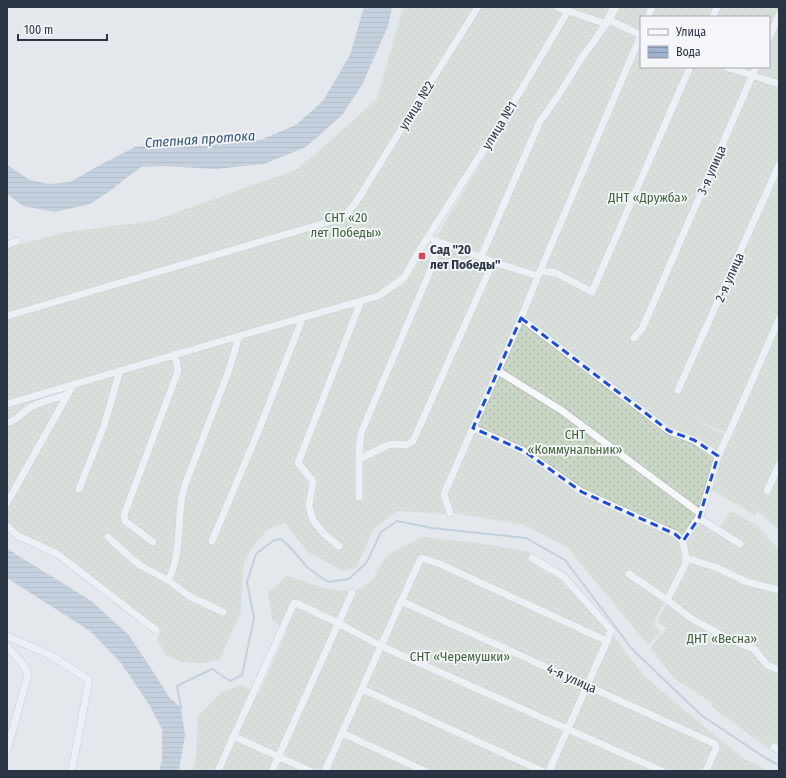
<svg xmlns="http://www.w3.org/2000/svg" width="786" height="778" font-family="'Fira Sans Condensed',sans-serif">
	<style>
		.garden { fill: url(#garden-dots); fill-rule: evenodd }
		.water { fill: url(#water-rules) }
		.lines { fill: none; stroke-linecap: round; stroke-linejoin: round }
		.stream { stroke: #9fb4cc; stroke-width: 2 }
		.minor-casing { stroke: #a9aeb7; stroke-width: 8 }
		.tertiary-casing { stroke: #a9aeb7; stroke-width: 10 }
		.minor { stroke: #f7f8fa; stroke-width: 7 }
		.tertiary { stroke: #f7f8fa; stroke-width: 9 }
		.marked { fill: none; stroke: #1d4ed8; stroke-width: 3; stroke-dasharray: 8 5; stroke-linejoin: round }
		.poi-dot { fill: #d1495b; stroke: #f4f6f9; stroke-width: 1.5 }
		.labels { text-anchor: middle; stroke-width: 3.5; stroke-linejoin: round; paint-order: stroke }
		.street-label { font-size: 13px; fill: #2b3445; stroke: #f4f6f9 }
		.park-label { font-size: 13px; fill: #3f6138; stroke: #f4f6f9 }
		.poi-label { font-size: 13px; font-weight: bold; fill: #2b3445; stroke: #f4f6f9; text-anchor: start }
		.water-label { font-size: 14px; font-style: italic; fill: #34527a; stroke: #f4f6f9 }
	</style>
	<defs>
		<pattern id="garden-dots" width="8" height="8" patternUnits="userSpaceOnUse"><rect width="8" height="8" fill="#c9d6c5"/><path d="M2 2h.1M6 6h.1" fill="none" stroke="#adb8ab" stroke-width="1.8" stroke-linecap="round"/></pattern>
		<pattern id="water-rules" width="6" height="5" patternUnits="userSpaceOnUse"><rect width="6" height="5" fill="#9fb4cc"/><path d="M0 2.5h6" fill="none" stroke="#8293a7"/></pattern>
	</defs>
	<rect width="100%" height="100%" fill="#e4e7ec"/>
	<path class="garden" d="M403,7h376v306l-52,120 -28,-11 31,15 49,-111v204l-22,-19 -2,4 -45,-26 -26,47 -5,6 4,23 -30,59 8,7 -13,14 -81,-98 -43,-22 -70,-12 -9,-19 92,-204 -5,-3 -92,208 6,19 -49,-3 -23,18 -18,39 -13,3 -35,-19 -23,-29 -18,7 -17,20 -7,17 -2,44 -21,48 -16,4 -22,-1 -16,-7 -9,-16 4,-9 -50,-39 -57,-42 -31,-14 -16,-14v-114l368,-108 31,-16 15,-25 15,6 7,-24 -6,-4 75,-126 -110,164 -19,16 -36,12 -340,98v-152l12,-4 47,-12 86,-11 146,-52 79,-70zM641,17h128v50h-128z
		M731,511l26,14 22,25v195l-5,-3 -5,7 -58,-43 1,-3 -38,-25 -24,-30 16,-20 -9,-7 35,-64 -4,-3 -2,-12 12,-16 5,-1 13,7z
		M422,537l56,6 53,9 -4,8 33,20 55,58 29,38 57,48 42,34 26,13h-577l4,-14 2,-41 23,-24 20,-7 18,9 28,-64 -15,-10 -4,-28 19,-16 40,13 28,3 17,-12 15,-25z"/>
	<path class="water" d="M364,7h28l-4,19 -26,59 -20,30 -36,32 -42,17 -48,5 -52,-3 -23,1 -15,11 -16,13 -20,13 -35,8 -32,-6 -16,-12v-29l23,15 20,4 20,-2 28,-16 37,-19 33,-4 29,3 63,-6 36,-15 27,-24 27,-46z
		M7,548l10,7 73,45 38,34 28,42 13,21 12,11 4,27 -6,36h-20l3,-11v-31l-12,-23 -29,-43 -31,-32 -83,-53z"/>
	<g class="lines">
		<path class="stream" d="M181,708l-4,-22 35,-17 18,12 12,-6 12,-57 -7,-36 9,-28 18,-14 7,-1 8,7 19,22 20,14 21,-3 18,-17 14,-30 16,-11 35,7 94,10 39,22 67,89 69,66 66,44 12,6"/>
		<g class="minor-casing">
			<path id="minor" d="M648,17l4,-10
				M713,17l4,-10
				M609,20l32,15
				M769,38l10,-23
				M726,67l53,17
				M434,240l47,17 12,5 45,14
				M7,245l10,-4
				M481,257l59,-136 18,-25 23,-37 25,-35 -49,-17
				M541,271l15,2 36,19 98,-225
				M7,316l328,-96 11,-6 9,-10 58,-94 65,-103
				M521,318l148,113 25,9 24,16
				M634,338l8,-9 114,-262
				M498,371l63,39 140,104
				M678,390l101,-225
				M7,404l232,-68 139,-40 26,-18 15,-27 93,-146 56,-94
				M7,423c10,-2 15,-11 24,-16 11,-6 24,-9 36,-12
				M473,428l51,23 58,41 93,42 8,7
				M359,459l29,-14 6,-1 12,1 7,-4 80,-179
				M79,489l25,-63 16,-56
				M767,491l12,-26
				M359,497v-46l2,-18 70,-164 7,-27
				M7,503l66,-118
				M450,513l-6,-19 77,-176 17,-42 103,-241
				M699,518l41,26
				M7,526l11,10 38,17 100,77
				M108,537l23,21 10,8 27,14 21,16 34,16
				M212,541l46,-109 45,-115
				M153,542l-28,-21 -1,-6 54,-144 -3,-17
				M339,546l-15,-12 -11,-14 -4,-14 4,-25 -15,-18 63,-162
				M532,558l32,19 47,53 -4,11
				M686,558l29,9 32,15 32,8
				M629,574l38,26 25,19 37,20 25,10 13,16 12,5
				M168,580c12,-20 10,-53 13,-76 0,-7 3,-13 4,-19l44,-115 10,-34
				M667,600l18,-35 1,-7 -3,-17 18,-27 17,-58 12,-25 49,-112
				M401,601l314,143 1,2v2l-10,23
				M7,636l45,20 37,24 -14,74 -4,17
				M7,647c8,8 19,18 21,28l-21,75
				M362,689l180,82
				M342,733l83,38
				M233,736l77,35
				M774,747l5,3
				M218,771l76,-168h2l42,20 43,23 39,-86 2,-2 18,6 167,77 -58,130
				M272,771l80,-178
				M325,771l56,-125 281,125"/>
		</g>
		<g class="tertiary-casing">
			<path id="tertiary" d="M606,24l9,-17"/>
		</g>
		<use href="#minor" class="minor"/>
		<use href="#tertiary" class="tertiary"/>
	</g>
	<path d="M0 0H786V778H0ZM521,318l148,113 25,9 24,16 -19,62 -16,23 -8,-7 -93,-42 -58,-41 -51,-23z" fill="#e4e7ec" fill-opacity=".55" fill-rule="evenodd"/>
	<path class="marked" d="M521,318l148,113 25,9 24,16 -19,62 -16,23 -8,-7 -93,-42 -58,-41 -51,-23z"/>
	<rect class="poi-dot" x="418" y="252" width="8" height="8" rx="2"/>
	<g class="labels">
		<g class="street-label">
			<text transform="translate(416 105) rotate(-58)" y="5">улица №2</text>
			<text transform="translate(499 125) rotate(-58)" y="5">улица №1</text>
			<text transform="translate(711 170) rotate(-66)" y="5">3-я улица</text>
			<text transform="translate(729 277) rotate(-66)" y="5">2-я улица</text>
			<text transform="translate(572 678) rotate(24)" y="5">4-я улица</text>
		</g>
		<g class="park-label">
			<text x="648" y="202">ДНТ «Дружба»</text>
			<text x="346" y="222">СНТ «20<tspan x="346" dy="15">лет Победы»</tspan></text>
			<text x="575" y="439">СНТ<tspan x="575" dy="15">«Коммунальник»</tspan></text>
			<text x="722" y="643">ДНТ «Весна»</text>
			<text x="460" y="661">СНТ «Черемушки»</text>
		</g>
		<g class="poi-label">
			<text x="430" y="254">Сад "20<tspan x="430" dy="15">лет Победы"</tspan></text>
		</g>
		<g class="water-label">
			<text transform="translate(200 139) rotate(-4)" y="5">Степная протока</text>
		</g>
	</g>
	<rect width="786" height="778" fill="none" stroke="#2b3445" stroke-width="16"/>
	<rect x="640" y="16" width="130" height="52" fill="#f4f6f9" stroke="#a4a8b1"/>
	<rect x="648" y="29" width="20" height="6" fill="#f7f8fa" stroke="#a4a8b1"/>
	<text x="676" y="36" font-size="12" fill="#2b3445">Улица</text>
	<rect x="648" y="46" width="20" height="12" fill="url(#water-rules)" stroke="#a4a8b1"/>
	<text x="676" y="56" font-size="12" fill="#2b3445">Вода</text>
	<path d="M18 34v6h89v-6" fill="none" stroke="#2b3445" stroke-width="2"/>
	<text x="24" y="34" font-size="12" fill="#2b3445" stroke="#f4f6f9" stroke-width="3" paint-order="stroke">100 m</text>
</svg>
